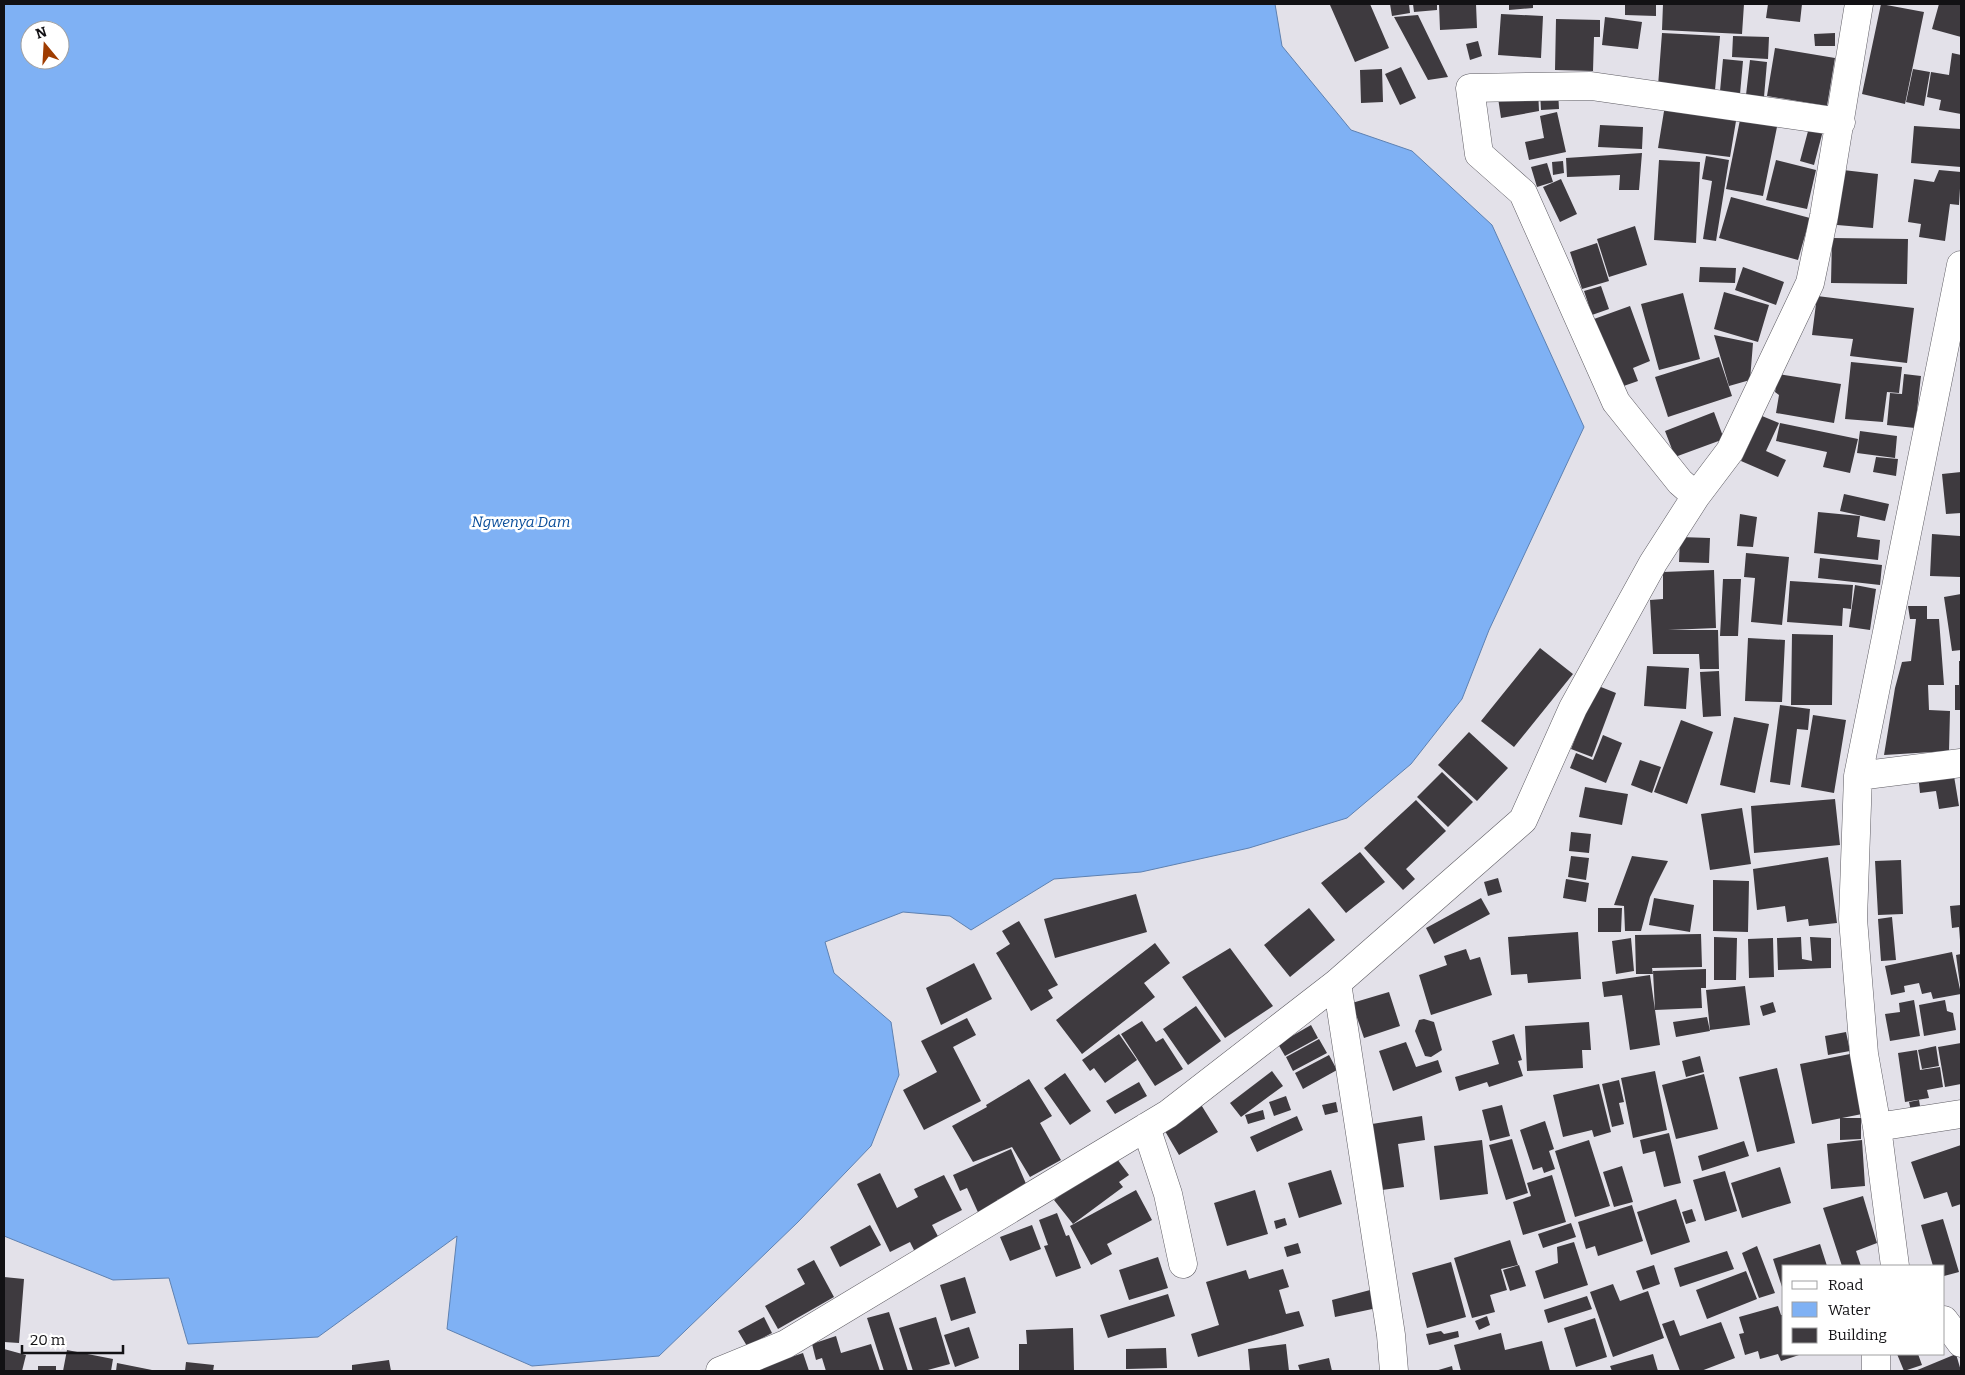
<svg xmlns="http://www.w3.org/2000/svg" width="1965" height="1375" font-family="Bitter,serif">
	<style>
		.water { fill: #7fb1f4; stroke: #5e81b1; fill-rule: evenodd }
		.building { fill: #3e3a3f }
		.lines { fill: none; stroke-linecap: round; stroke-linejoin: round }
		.minor-casing { stroke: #5e5c63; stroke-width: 29 }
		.minor { stroke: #fff; stroke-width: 28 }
		.labels { text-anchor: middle; stroke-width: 5; stroke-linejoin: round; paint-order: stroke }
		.water-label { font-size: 15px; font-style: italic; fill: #0a4e9b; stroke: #fff }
	</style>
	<rect width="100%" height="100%" fill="#e3e1e9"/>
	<path class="water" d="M4,4h1271l7,42 69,84 61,21 80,74 92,202 -95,203 -27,69 -51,65 -64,54 -98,30 -108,24 -87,7 -83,51 -21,-14 -47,-4 -78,30 9,31 57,49 8,53 -28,71 -73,76 -139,134 -127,10 -85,-37 10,-93 -139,101 -130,7 -19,-66 -56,2 -109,-44zM30,30h30v30h-30z"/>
	<path class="building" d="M1370,4l19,44 -34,14 -25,-57z
		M1390,4h19l1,9 -18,3z
		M1413,4h24v6l-23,2z
		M1439,4h37l1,24 -37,2z
		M1509,4h24v4l-24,2z
		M1625,4h31v12l-31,-1z
		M1663,4h81l-2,30 -80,-4z
		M1768,4h34l-2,18 -34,-4z
		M1881,4l43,8 -19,92 -43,-10z
		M1939,4h22v33l-29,-8z
		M1501,14l42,2 -2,42 -43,-3z
		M1418,15l30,62 -20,3 -34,-63z
		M1605,17l37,5 -4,27 -36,-4z
		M1556,19l44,1v17h-6l-1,34 -38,-1z
		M1662,33l58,3 -5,54 -57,-4z
		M1835,33v13h-20l-1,-12z
		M1733,36l36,1 -1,22 -36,-2z
		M1478,41l4,15 -12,4 -4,-16z
		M1775,48l60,10 -8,48 -60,-10z
		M1952,53l9,2v59l-22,-4 2,-10 -14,-3 4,-25 18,3z
		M1723,59l20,2 -3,33 -20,-3z
		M1750,60l17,2 -3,35 -18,-2z
		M1401,67l15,31 -16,7 -15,-31z
		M1382,69l1,33 -22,1 -1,-33z
		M1913,69l17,3 -6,34 -18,-4z
		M1538,89l1,22 -38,7 -4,-27z
		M1558,90l1,19 -18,1 -1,-19z
		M1665,105l72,10 -7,42 -72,-9z
		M1742,110l37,7 -16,79 -37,-7z
		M1557,112l9,40 -37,8 -4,-18 19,-4 -4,-22z
		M1811,120l14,3 -11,42 -14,-4z
		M1600,125l43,2 -1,22 -44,-2z
		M1914,126l47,3v38l-50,-4z
		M1642,153l-3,37h-20l1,-15 -53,2 -1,-19z
		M1706,156l23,4 -13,81 -13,-2 9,-58 -10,-2z
		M1659,160l41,2 -4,81 -42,-3z
		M1776,160l40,10 -9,39 -41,-9z
		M1563,161l1,12 -11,2 -1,-13z
		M1547,163l6,19 -16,5 -6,-20z
		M1843,170l35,4 -5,54 -36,-3z
		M1939,170l22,2 -2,33 -9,-1 -5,37 -26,-4 2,-13 -13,-2 6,-43 20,3z
		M1561,179l16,35 -17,8 -17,-35z
		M1731,197l79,21 -12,42 -79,-22z
		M1635,226l12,39 -38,12 -12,-38z
		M1832,238l76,1 -1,45 -76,-1z
		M1597,243l12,38 -27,8 -12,-37z
		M1700,267l36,1 -1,15 -36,-1z
		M1743,267l41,15 -8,23 -41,-15z
		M1601,286l8,23 -17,6 -8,-24z
		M1724,292l45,13 -11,37 -44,-13z
		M1683,293l17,66 -41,11 -18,-66z
		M1817,296l97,12 -7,55 -57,-7 3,-17 -41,-4z
		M1630,306l20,55 -17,7 5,13 -20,7 -24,-69z
		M1714,335l39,8 -3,37 -21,6z
		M1719,357l13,39 -64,21 -13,-40z
		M1851,362l51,5 -3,26 -12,-1 -4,30 -38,-3z
		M1778,374l63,10 -7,39 -58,-10 3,-18 -4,-3z
		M1904,374l17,2 -6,52 -28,-3 3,-32 12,1z
		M1714,412l10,27 -49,18 -10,-26z
		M1762,416l17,7 -13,28 20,9 -8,17 -37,-16z
		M1780,423l78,16 -8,34 -27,-6 4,-15 -51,-11z
		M1860,431l37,5 -2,22 -38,-5z
		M1876,457l22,2 -2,17 -23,-4z
		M1961,472v41l-15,1 -4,-40z
		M1844,494l45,10 -4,17 -45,-10z
		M1818,512l42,4 -3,21 23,3 -2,20 -64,-7z
		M1740,514l17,3 -4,30 -16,-1z
		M1932,534l28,2 1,41 -31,-1z
		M1680,537l30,1 -1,25 -30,-1z
		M1746,553l43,4 -7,68 -31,-3 4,-44 -11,-1z
		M1820,558l62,7 -2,20 -62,-7z
		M1714,570l2,58 -48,2h50l1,39h-19l-1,-15h-46l-3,-54 13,-1v-27z
		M1723,579h18l-3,57h-18z
		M1790,581l63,4 -2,24 -8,-1 -1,18 -55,-4z
		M1855,585l21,4 -6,41 -21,-3z
		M1961,594v56l-9,1 -8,-54z
		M1908,606h19v13h12l5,66h-16l1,25 21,1 -1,40 -65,4 11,-67 7,-26 9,-1 5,-42h-6z
		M1792,634l41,1 -1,70h-41z
		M1748,638l37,2 -3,62 -37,-1z
		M1540,648l33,26 -59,73 -33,-26z
		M1959,661h2v49h-6v-25h4z
		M1647,666l42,2 -3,41 -42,-3z
		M1719,671l2,45 -18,1 -3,-45z
		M1596,685l20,8 -24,64 -21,-8z
		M1780,705l30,4 -2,21 -11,-1 -7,56 -20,-3z
		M1813,715l33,5 -12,73 -33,-6z
		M1734,717l35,7 -14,69 -35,-8z
		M1681,720l32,12 -26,72 -33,-12z
		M1469,732l39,36 -31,33 -39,-36z
		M1603,735l19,8 -16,40 -36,-15 6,-15 17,7z
		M1640,760l21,7 -9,26 -21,-8z
		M1953,770l6,36 -20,3 -3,-18 -16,2 -2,-19z
		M1442,772l31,30 -25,25 -31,-30z
		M1585,787l43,7 -6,31 -43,-8z
		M1835,799l5,46 -86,8 -3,-47z
		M1416,800l30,31 -40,38 9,10 -12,11 -39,-42z
		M1742,808l9,56 -41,6 -9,-56z
		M1571,832l20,2 -2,19 -20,-2z
		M1360,852l25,30 -39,31 -25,-30z
		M1571,856l18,2 -3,22 -18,-3z
		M1632,856l36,5 -18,36 -9,34h-16l-1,-25 -10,-1z
		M1828,857l9,66 -28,3 -1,-7 -21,3 -2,-16 -28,4 -4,-41z
		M1901,860l2,54 -25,1 -3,-54z
		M1498,878l4,14 -14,4 -4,-14z
		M1566,879l23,4 -3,19 -23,-4z
		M1713,880l36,1 -1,51 -35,-1z
		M1136,894l11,38 -92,26 -11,-39z
		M1481,898l9,16 -56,30 -8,-16z
		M1654,898l40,7 -4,27 -41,-7z
		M1961,905v35h-1l-1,-13 -7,1 -2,-22z
		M1309,908l26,32 -45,37 -26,-32z
		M1598,908h24l-1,24h-23z
		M1892,917l4,43 -15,1 -3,-42z
		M1019,921l39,64 -10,5 5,8 -22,13 -35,-58 14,-9 -8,-13z
		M1578,932l3,47 -53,4 -1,-9 -16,1 -3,-38z
		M1701,934l1,33 -50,1 1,6h-17l-1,-39z
		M1714,937l23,1 -1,42h-22z
		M1801,937l1,22 10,2 -2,-24 21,1v30l-53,2 -1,-32z
		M1631,938l3,33 -18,3 -4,-33z
		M1773,938l1,39 -25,1 -1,-39z
		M1155,943l15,20 -26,20 11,14 -73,57 -26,-34z
		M1230,948l43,58 -48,32 -43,-61z
		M1466,949l4,11 10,-3 12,38 -61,20 -12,-40 28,-10 -3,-9z
		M1952,952l9,42 -28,5 -2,-7 -9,2 -3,-11 -15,3 1,6 -14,3 -6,-29z
		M1961,954v31h-1l-4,-30z
		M974,963l18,36 -51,26 -15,-37z
		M1706,969v19h-5l1,20 -47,2 -2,-39z
		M1650,975l10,70 -30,5 -8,-55 -18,2 -2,-15z
		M1745,986l5,39 -40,5 -4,-40z
		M1389,992l11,34 -36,12 -12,-35z
		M1914,1000l6,36 -30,5 -5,-27 15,-2 -1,-9z
		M1945,1000l2,11 6,2 3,17 -32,6 -5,-31z
		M1773,1002l3,10 -13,4 -3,-10z
		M1196,1006l25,35 -33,24 -25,-36z
		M1707,1017l3,14 -34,6 -3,-15z
		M967,1018l9,17 -23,12 28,54 -57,29 -21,-40 34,-18 -16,-31z
		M1424,1019l10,3 8,28 -11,7 -6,-1 -10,-25 4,-11z
		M1142,1021l14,21 7,-4 20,31 -28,17 -34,-52z
		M1589,1022l2,28h-9l1,18 -56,3 -2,-45z
		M1311,1025l7,13 -33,18 -7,-12z
		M1846,1032l4,19 -22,4 -3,-19z
		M1119,1034l18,26 -32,23 -11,-15 -4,3 -8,-11z
		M1514,1034l8,26 -4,1 5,15 -34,11 -2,-5 -28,9 -4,-14 44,-13 -7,-23z
		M1319,1039l8,14 -34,18 -7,-14z
		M1406,1042l10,25 22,-7 4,12 -49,19 -14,-40z
		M1961,1043v41l-16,3 -7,-40z
		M1936,1046l3,20 -17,3 -4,-19z
		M1917,1050l3,20 20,-3 3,20 -16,3 2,8 -24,4 -7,-49z
		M1850,1054l12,60 -50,10 -12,-60z
		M1329,1055l8,15 -34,19 -8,-16z
		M1700,1056l4,16 -18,5 -4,-16z
		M1777,1068l18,75 -38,9 -18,-75z
		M1272,1071l11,15 -42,31 -11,-14z
		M1655,1071l12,59 -34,8 -12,-60z
		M1065,1073l26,38 -21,14 -26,-37z
		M1704,1074l14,55 -42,10 -14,-54z
		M1029,1079l23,37 -12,7 21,37 -31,17 -18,-30 -39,15 -21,-36 35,-19 -1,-2z
		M1619,1080l5,22 -5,1 5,21 -12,3 -10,-43z
		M1139,1082l8,14 -32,18 -9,-13z
		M1599,1084l12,48 -17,5 -2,-7 -29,7 -10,-42z
		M1286,1096l5,14 -17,6 -5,-14z
		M1919,1100l3,18 -9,2 -4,-18z
		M1336,1102l2,10 -13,3 -3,-10z
		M1200,1103l18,29 -39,23 -17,-29z
		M1502,1105l8,31 -20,5 -8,-31z
		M1263,1110l2,9 -17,5 -3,-9z
		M1297,1116l6,14 -46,22 -7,-15z
		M1422,1116l3,24 -27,4 6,43 -22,3 -10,-66z
		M1840,1118h21v21l-21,1z
		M1545,1121l9,28 -5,2 6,18 -11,4 -2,-6 -9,3 -13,-40z
		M1669,1133l12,50 -17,4 -9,-36 -12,3 -3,-14z
		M1512,1139l16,54 -22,7 -17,-55z
		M1482,1140l6,54 -48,6 -6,-54z
		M1589,1140l21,66 -35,11 -20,-66z
		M1862,1140l3,46 -34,3 -4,-45z
		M1744,1141l5,15 -47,15 -4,-15z
		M1961,1145v59l-9,3 -5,-15 -23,7 -13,-37z
		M1011,1149l16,37 -30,14 4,10 -20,9 -14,-31 -7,3 -7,-16z
		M1114,1155l15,20 -10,7 4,5 -50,37 -19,-24z
		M1622,1166l11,36 -19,5 -11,-35z
		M1780,1167l11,36 -49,15 -11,-35z
		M1331,1170l11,34 -43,14 -11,-35z
		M1725,1171l12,40 -32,10 -12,-41z
		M880,1173l17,35 21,-11 -4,-8 30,-14 18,35 -30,15 9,17 -25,12 -6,-12 -20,10 -33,-68z
		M1552,1175l14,47 -43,13 -10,-33 18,-6 -4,-13z
		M1136,1190l16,30 -45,24 5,10 -21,11 -21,-39z
		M1255,1190l13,44 -41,12 -13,-43z
		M1863,1196l14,47 -21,8 5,15h-19l-19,-58z
		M1676,1199l14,43 -39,13 -14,-43z
		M1632,1205l11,36 -45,15 -3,-10 -9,3 -8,-27z
		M1692,1209l4,12 -10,3 -4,-12z
		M1057,1213l9,23 3,-1 12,33 -25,9 -12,-31 4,-1 -9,-25z
		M1285,1218l2,7 -11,4 -2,-8z
		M1943,1219l16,53 -15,4v-10h-11l-12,-41z
		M1571,1223l5,14 -33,11 -5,-14z
		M870,1225l11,20 -41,22 -10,-20z
		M1032,1225l9,24 -31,12 -10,-24z
		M1510,1240l8,25 -17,4 6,21 -17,5 5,17 -23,6 -18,-60z
		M1574,1242l14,43 -44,14 -9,-28 23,-8 -1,-16z
		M1298,1243l3,10 -14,4 -3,-10z
		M1820,1244l7,22h-43l-1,24 -10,-31z
		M1757,1246l18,47 -16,5 -17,-45z
		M1727,1251l7,18 -54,18 -6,-19z
		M1158,1257l10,31 -39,12 -10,-30z
		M814,1260l20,37 -56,32 -13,-23 40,-22 -8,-15z
		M1451,1262l15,55 -39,11 -15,-55z
		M1519,1265l7,21 -16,5 -7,-21z
		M1654,1265l6,19 -17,6 -7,-19z
		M1283,1269l6,18 -10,3 7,24 13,-3 5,15 -106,31 -7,-23 28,-9 -13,-43 40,-12 3,9z
		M1746,1271l11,28 -50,20 -11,-29z
		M4,1277l20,2 -5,64 -15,-1z
		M965,1277l11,36 -25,8 -11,-36z
		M1613,1284l7,17 28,-10 16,47 -51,19 -23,-65z
		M1374,1289l3,19 -42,9 -3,-17z
		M1168,1294l7,22 -67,22 -8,-23z
		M1587,1296l5,13 -44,14 -4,-13z
		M1778,1306l3,9h3v39h18l-21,7 -3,-7 -18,5 -2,-8 -13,4 -6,-21 5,-1 -5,-16z
		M889,1312l19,59h-24l-17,-53z
		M1487,1316l3,9 -11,5 -4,-9z
		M764,1317l8,16 -25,13 -9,-15z
		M936,1317l14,47 -26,7h-11l-14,-43z
		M1595,1318l12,39 -31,10 -12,-39z
		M1674,1320l6,16 41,-14 14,36 -34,13h-21l-18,-47z
		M969,1327l10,31 -24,9 -11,-32z
		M1073,1328l1,43h-55v-27h8l-1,-14z
		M1441,1331l3,3 14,-3 1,6 -30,8 -3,-11z
		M1501,1333l4,17 37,-9 8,30h-89l-7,-26z
		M836,1336l5,17 30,-9 9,27h-54l-4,-13 -6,2 -4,-16z
		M1286,1344l3,27h-39l-2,-22z
		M1166,1348l1,20 -41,1v-20z
		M4,1349l22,6 -4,16 -18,-1z
		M67,1350l46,9 -2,12h-48z
		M803,1353l6,18h-60z
		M1653,1354l5,17h-46l-2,-5z
		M1897,1354h21l4,11 -18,6z
		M1956,1354l5,17h-46z
		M1329,1358l3,13h-32l-2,-6z
		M389,1360l2,11h-39v-6z
		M186,1362l28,3 -1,6h-28z
		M117,1363l35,7v1h-36z
		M38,1366h18v5h-18z
		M1452,1366l1,5h-18z"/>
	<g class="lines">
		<g class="minor-casing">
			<path id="minor" d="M1696,496l-16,-14 -64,-80 -93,-209 -44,-39 -9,-66 121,-2 250,36
				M1858,776l103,-13
				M1337,983l54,352 3,36
				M1146,1127l22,67 15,70
				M1877,1127l84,-13
				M1895,1266l-18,-139 -13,-73 -11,-135 5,-143 103,-511
				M1944,1320l17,23
				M720,1371l66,-27 382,-230 169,-131 186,-163 50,-112 80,-145 43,-67 34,-45 80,-168 14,-67 35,-212
				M1876,1371v-17"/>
		</g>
		<use href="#minor" class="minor"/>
	</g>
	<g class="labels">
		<g class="water-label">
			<text x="521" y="527">Ngwenya Dam</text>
		</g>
	</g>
	<rect width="1965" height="1375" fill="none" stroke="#121114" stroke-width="10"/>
	<rect x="1782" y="1265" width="162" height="90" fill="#ffffff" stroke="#a0a0a1"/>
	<rect x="1792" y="1281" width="25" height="8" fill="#ffffff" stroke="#a0a0a1"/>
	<text x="1828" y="1290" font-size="15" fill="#121114">Road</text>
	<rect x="1792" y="1302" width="25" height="15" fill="#7fb1f4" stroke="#a0a0a1"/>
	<text x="1828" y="1315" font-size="15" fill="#121114">Water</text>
	<rect x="1792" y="1328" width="25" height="15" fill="#3e3a3f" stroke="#a0a0a1"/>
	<text x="1828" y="1340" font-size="15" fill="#121114">Building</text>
	<g transform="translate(45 45) rotate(342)"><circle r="24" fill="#ffffff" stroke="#a0a0a1"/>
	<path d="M0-4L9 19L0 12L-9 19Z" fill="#9f3c01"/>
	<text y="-8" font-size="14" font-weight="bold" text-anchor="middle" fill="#121114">N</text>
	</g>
	<path d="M22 1345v8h101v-8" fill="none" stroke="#121114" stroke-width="2.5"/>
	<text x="30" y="1345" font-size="15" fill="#121114" stroke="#ffffff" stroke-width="4" paint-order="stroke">20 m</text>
</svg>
